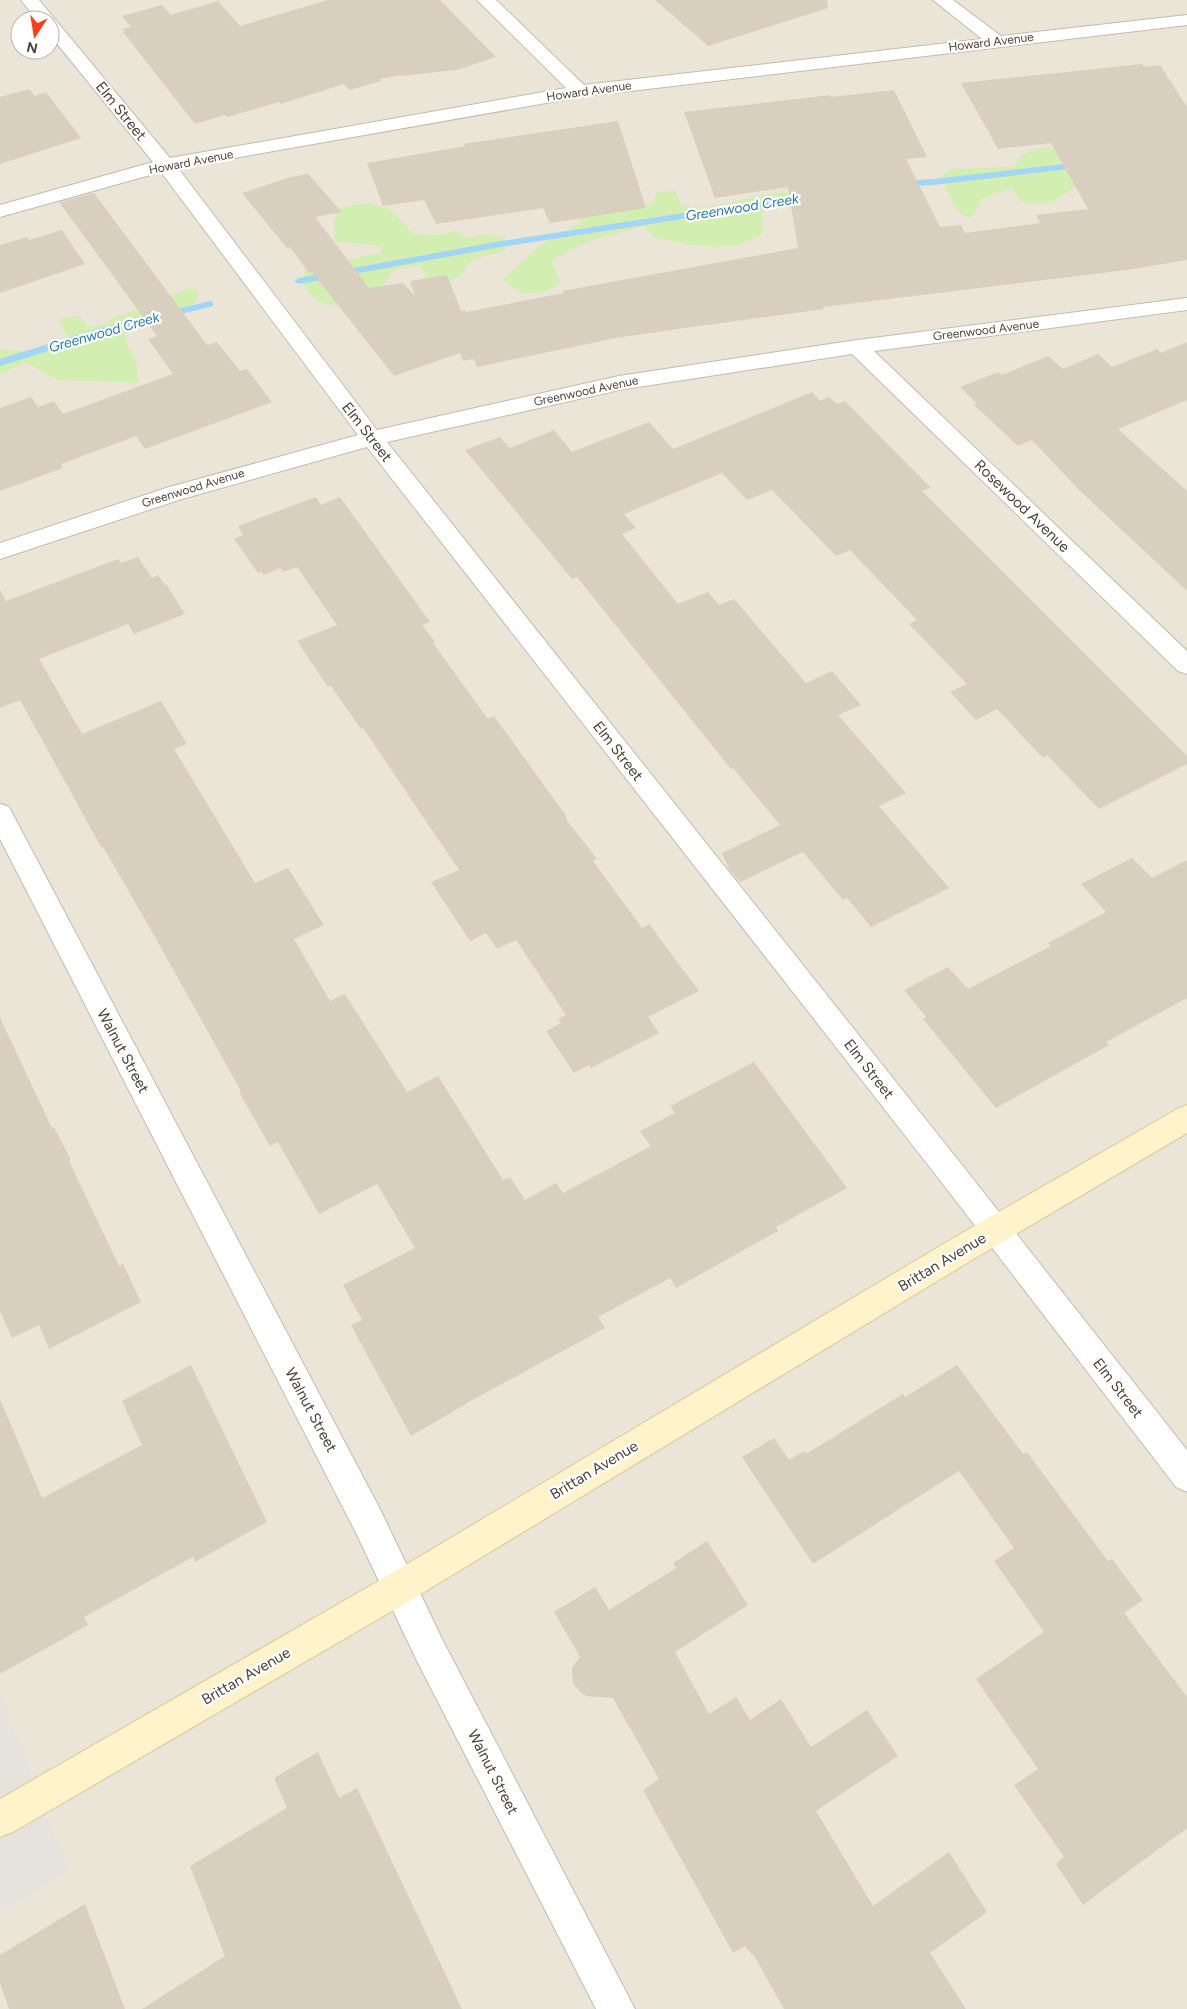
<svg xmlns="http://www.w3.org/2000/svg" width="1187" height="2009" font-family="Figtree,sans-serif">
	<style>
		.residential { fill: #ebe5d8; fill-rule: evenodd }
		.industrial { fill: #e6e2dc }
		.green { fill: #d2eeb1 }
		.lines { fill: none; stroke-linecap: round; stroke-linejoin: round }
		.stream { fill: #a3d5f7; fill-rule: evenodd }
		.building { fill: #d9cfbf }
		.street-casing { stroke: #c3bbac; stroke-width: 2 }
		.secondary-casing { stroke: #dac897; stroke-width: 2 }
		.street { fill: #fff; fill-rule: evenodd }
		.secondary { fill: #fff3cc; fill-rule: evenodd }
		.labels { text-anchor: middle; stroke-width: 4.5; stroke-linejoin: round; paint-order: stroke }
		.far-street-label { font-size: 12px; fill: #4c4437; stroke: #fff }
		.far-water-label { font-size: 14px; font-style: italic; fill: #247aba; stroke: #fff }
		.street-label { font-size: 15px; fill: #4c4437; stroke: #fff }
	</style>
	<rect width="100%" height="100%" fill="#f6f3eb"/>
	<path class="residential" d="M0,0h1187v2009h-1187v-95l69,-41 -69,-180zM20,20h30v30h-30z"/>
	<path class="industrial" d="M0,1693l69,180 -69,41z"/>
	<path class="green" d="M1066,147l23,31 -39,25h-26l-13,-15 -29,11 -11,20 -14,-8 -16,-34 9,-8 64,-2 9,-13 15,-5z
		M851,183l-54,41 -8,-18h-12l-15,6 1,22c-7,3 -14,8 -22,10 -28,7 -60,-1 -88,-7l-7,-11c-37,9 -61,14 -94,35l8,22 -15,9 -24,2 -18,-15 37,-33 38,-22 13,-20 33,5 29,-6 4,-11 18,-1 6,14 23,3 59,-13z
		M369,203l24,8 20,23 25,1 18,-4 10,7 21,-4 17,4 3,12 -34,9 -13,17 -18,9 -12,-1 -10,-19 -26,5 -14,21 -45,16 -18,-7 -14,-15 2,-21h16l60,-11v-7l-46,-5 -1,-22 8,-12z
		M192,288l8,4 -5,10 -12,12 -37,10 -23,9 13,29 3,21 -82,-3 -31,-18 -26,13v-26l20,2 51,-6 -12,-26 20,-3 9,11 19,-3 4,-5z"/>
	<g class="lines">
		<path class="stream" d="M1082,162l3,1v4l-151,18 -35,2 -5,-3 5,-3 35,-2z
			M809,194l3,1v4l-311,48 -202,37 -5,-3 5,-3 202,-37z
			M209,301l4,1v4l-113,29 -100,31v-7l93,-29z"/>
	</g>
	<path class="building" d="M328,0h112l56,57 -39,13 -56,6 -1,-1 -20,4 1,2 -31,9 -6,-6 -63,20 -2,-2 -52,15 -2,-2 -30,9 -72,-92h2l-2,-3 8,-2 -9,-11 40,-11 9,10 47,-14 22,25z
		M655,0h172l1,8 -120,38z
		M1142,64l2,3 16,-2 27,42v153l-60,10 -304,37 1,2 -139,19 -69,10 -139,29 -3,-8 -11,2 -3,-8 -66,23 -82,-104 -3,1 -19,-26 -3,1 -45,-55 49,-16 17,-3 34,38 -27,5 54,71 34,-5 12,13 -5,-15 37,-6 14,36 4,-1 1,2 98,-19 -2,-2 236,-43 -10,-61 -73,11 -31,-86 147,-17v2l63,-7 33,67 -21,2 34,68 21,-2 4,8 75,-10 -4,-8 52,-6 -37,-66 -53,6 -37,-66z
		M29,89l6,7 11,-4 35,46 -81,26v-67z
		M618,121l28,87 -96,15 -7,-15 -107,16 -12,-24 -41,6 -16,-43 99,-17 -3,-2z
		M94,193l113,152 10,-3 23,29 7,-2 25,33 -127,47 -9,-13 -75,28 2,4 -63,23v-83l31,-11 7,10 16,-6 9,13 110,-40 -25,-35 9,-3 -98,-134z
		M62,230l23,34 -85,29v-48l27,-8 2,3z
		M1187,342v58l-69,29 69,62v100l-107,-100 -48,-51 -14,6 -44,-41 3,-1 -17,-17 38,-15 4,3 46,-19 15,13 35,-15 14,13 45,-18 4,4z
		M812,392l8,9 9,-4 8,7 8,-3 86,87 -9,3 265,265v8l-88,45 -52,-54 -4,3 -46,-49 -21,11 -26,-28 17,-8 -58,-60 8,-4 -67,-70 -14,6 -64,-66 -25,10 -25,-27 -98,41 12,14 -14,6 56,70 30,-12 11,13 15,-6 72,84 26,-12 29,34 -23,10 68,78 -27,13 70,82 -78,39 -24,-29 -4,2 -40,-48 -63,30 -11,-13 -7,-16 58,-28 -47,-57 -2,1 -154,-192 -5,2 -107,-129 35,-13 10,11 44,-18 18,22 77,-30 24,27z
		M316,497l5,8 19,-8 90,125 -8,3 13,17 -2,1 55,76 6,-3 73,101 -2,1 32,41 -4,2 49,67 7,-4 50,67 -51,26 11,16 -68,35 -2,-3 -15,8 -28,-42 15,-8 -3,-4 8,-4 -50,-75 -19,9 -11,-16 -16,8 -39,-59 28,-12 -96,-142 -2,1 -30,-43 -3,1 -31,-46 40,-16 -40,-58 -14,5 -3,-4 -16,7 -3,-3 -3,1 -24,-34 9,-4 -5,-8 5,-3z
		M138,557l14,21 6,-3 7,10 1,-1 19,30 -51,20 -6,-10 -89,35 43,75 79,-33 26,43 -13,5 81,134 33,-15 36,57 -30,14 36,62 15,-7 62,98 31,-16 65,104 7,-3 15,23 31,-17 7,10 88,-47 -11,-15 35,-18 -5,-7 84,-44 93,126 -71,39 2,4 -102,57 -6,-10 -72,39 7,11 -129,70 -65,38 -60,-111 11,-5 -19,-35 72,-37 -38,-64 -58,30 -41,-72 -8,4 -31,-54 2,-1 -90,-161 -48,-83h-2l-81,-147 -20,8v-118l6,11 112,-42 3,4z
		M1132,858l20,20 35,-18v138l-81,44 3,3 -113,63 -73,-89 3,-2 -22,-27 44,-23 20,22 83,-43 -3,-3 58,-31 -25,-28z
		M0,1018l52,110 2,-1 17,33 -2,1 50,105 4,-2 18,38 -92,47 -10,-24 -27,13 -12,-27z
		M191,1365l76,157 -72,40 -2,-5 -109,60 4,8 -88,49v-275l42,99 100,-53 -20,-44z
		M957,1365l66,89 4,-2 81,109 4,-2 31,41 -19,13 63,84v131l-104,77 -27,-41 8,-7 -50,-72 24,-16 -62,-90 68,-47 -50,-71 20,-13 -55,-77 -146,93 -71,-107 32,-19 15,22 15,-9 2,3 97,-60 2,3z
		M707,1541l41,64 -73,47 34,62 27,-17 14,23 31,-21 30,48 56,-37 31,46 -82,55 57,95 76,-54 38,60 -57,41 36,56h-182l-31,-55 -1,1 -7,-9 -12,7 -90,-163 16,-11 -46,-81 -26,-2 -6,-3 -8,-10 -1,-15 8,-11 -26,-45 41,-25 14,23 67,-42 -3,-5z
		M318,1752l21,46 18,-10 105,221h-320l83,-53 -35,-90 97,-58 -13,-30z
		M85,1904l40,105h-116l-9,-26v-28z"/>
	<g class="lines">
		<g class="street-casing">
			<path id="street" d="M21,0h18l131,158 396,-70 -89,-88h19l88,85 398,-46 -49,-39h20l48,36 186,-21v10l-607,72 -402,71 199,262 242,-54 238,-36 330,-42v12l-313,41 313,300v23l-9,-3 -326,-317 -233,36 -232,52 579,728 221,280v42l-11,-5 -230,-299 -579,-741 -185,52 -182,60v-16l166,-55 192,-53 -197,-263 -161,45v-12l153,-43 -103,-127v-15h-13z
				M0,804l9,3 371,702 62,130 193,370h-39l-178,-346 -62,-130 -356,-694z"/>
		</g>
		<g class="secondary-casing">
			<path id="secondary" d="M1187,1105v28l-220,130 -556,337 -398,232 -13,5v-38l387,-223 558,-333 232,-134z"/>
		</g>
		<use href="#street" class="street"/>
		<use href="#secondary" class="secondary"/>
	</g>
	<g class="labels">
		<g class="far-street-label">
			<text transform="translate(991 42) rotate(-7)" y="4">Howard Avenue</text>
			<text transform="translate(589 91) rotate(-8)" y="4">Howard Avenue</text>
			<text transform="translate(191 162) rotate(-11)" y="4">Howard Avenue</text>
			<text transform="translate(986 330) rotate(-7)" y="4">Greenwood Avenue</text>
			<text transform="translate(586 391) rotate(-12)" y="4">Greenwood Avenue</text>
			<text transform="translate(193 488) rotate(-17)" y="4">Greenwood Avenue</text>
		</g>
		<g class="far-water-label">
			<text transform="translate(742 207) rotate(-9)" y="5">Greenwood Creek</text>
			<text transform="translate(104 332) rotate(-16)" y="5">Greenwood Creek</text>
		</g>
		<g class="street-label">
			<text transform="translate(121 111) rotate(51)" y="5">Elm Street</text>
			<text transform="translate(367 432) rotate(52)" y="5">Elm Street</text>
			<text transform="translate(1022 506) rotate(44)" y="5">Rosewood Avenue</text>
			<text transform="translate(618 751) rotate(52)" y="5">Elm Street</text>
			<text transform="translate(123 1051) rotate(62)" y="5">Walnut Street</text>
			<text transform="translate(869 1069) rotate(52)" y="5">Elm Street</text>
			<text transform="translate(942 1262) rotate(-31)" y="5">Brittan Avenue</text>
			<text transform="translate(1118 1388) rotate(52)" y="5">Elm Street</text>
			<text transform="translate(311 1410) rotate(62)" y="5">Walnut Street</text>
			<text transform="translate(594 1470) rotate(-31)" y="5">Brittan Avenue</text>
			<text transform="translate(246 1676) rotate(-30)" y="5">Brittan Avenue</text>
			<text transform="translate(493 1772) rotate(63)" y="5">Walnut Street</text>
		</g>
	</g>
	<g transform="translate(35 35) rotate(192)"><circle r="24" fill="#ffffff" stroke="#b7b4af"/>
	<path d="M0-4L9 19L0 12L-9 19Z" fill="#ff3c19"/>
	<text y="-8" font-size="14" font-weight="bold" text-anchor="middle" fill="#4c4437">N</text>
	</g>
</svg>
